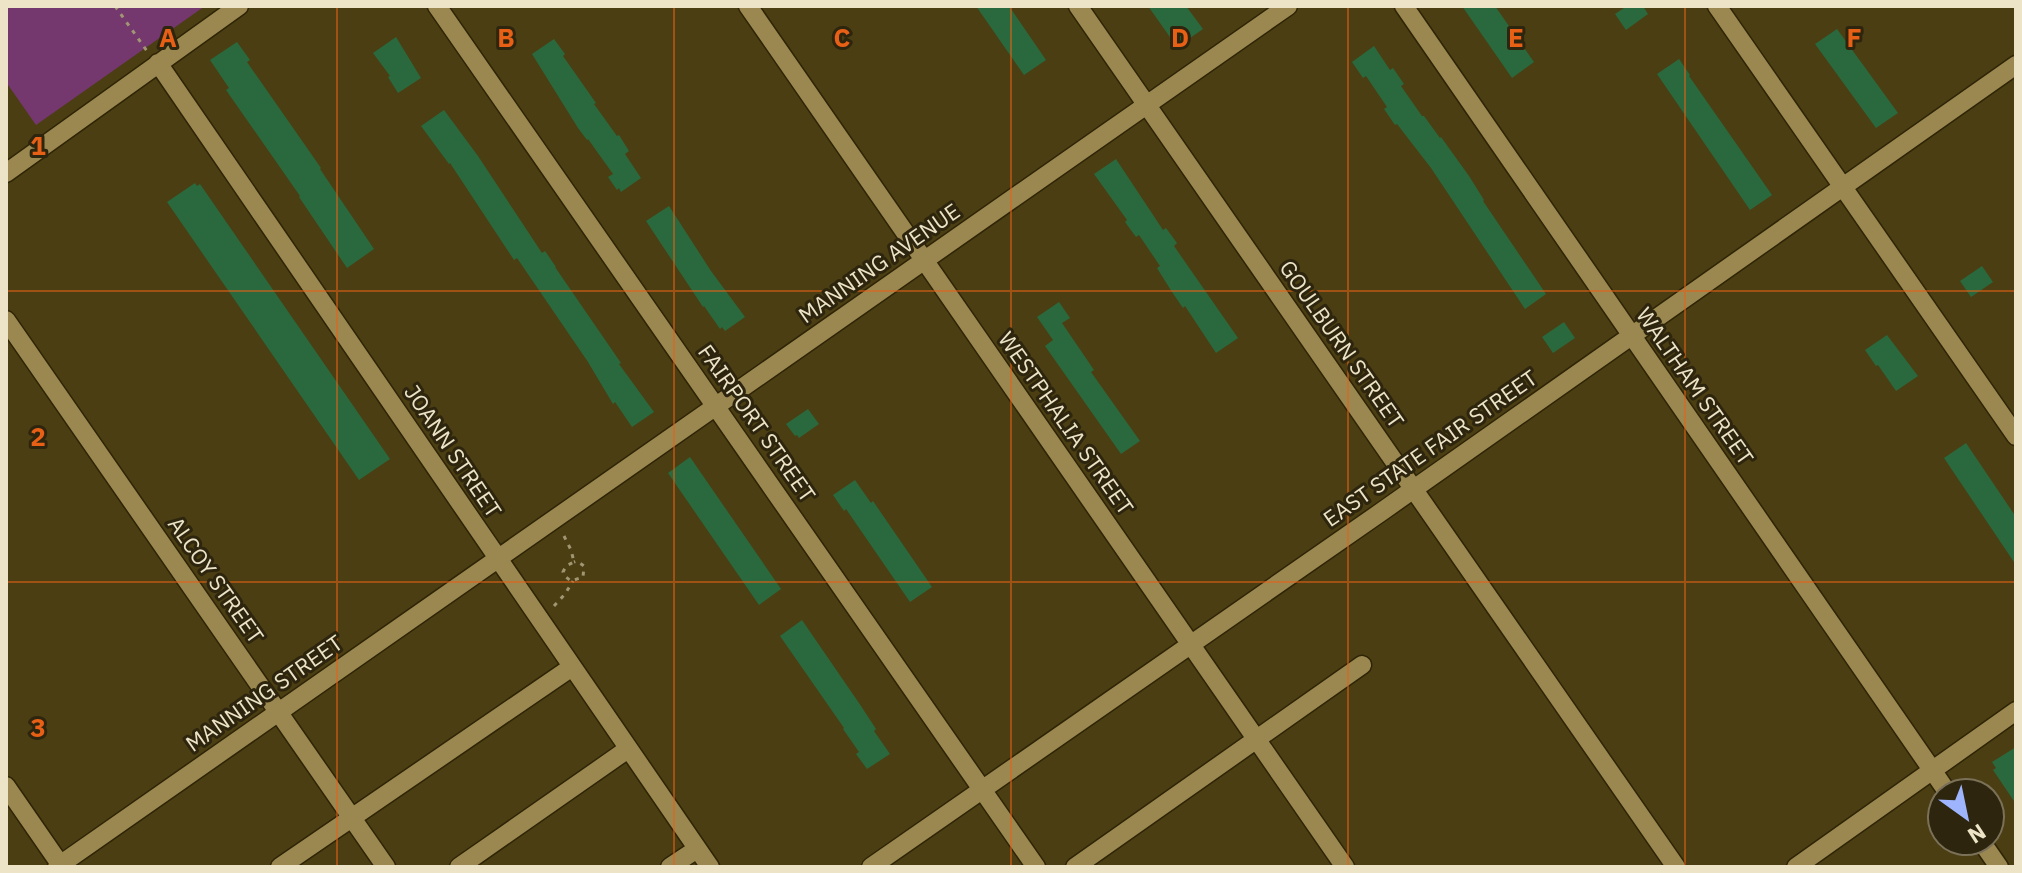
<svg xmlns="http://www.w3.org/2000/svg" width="2022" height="873" font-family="'IBM Plex Sans',sans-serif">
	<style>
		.green { fill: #74376e }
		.building { fill: #2a693d }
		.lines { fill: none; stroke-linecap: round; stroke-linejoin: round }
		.minor-casing { stroke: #2e2507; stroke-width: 21 }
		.path { stroke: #a19673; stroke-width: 3; stroke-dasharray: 4 6; stroke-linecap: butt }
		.minor { stroke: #9b8750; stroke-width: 18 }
		.grid { fill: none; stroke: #e86015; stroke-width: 2; stroke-opacity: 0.55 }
		.labels { text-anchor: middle; stroke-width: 6; stroke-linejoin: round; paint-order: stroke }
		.street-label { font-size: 22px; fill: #ede3c7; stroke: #2d250e }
		.grid-label { font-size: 26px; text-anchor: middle; font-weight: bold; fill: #e86015; stroke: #2d250e; stroke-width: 6; stroke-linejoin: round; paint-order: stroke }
	</style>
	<rect width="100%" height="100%" fill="#4b3e13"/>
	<path class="green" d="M6,6h199l-169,119 -30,-43z"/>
	<path class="building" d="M976,6h33l37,54 -22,15z
		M1148,6h38l17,23 -26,18z
		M1462,6h33l39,56 -22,16z
		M1627,6h16l5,8 -22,16 -11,-16z
		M1837,29l61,84 -22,15 -61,-84z
		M396,37l25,41 -23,15 -10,-16 2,-1 -17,-23z
		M554,39l11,15 -2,2 33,47 -2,1 23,32 2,-1 10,16 -4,3 16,24 -20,14 -2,-4 -2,2 -9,-13 5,-3 -25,-35 -1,1 -9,-12 -46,-74z
		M237,42l13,18 -3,2 74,106 -1,1 54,80 -27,19 -48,-71 1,-1 -74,-106 3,-2 -19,-28z
		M1374,46l16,24 3,-2 11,16 -3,2 21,30h2l16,22 1,-1 28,39 15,24 -1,1 63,93 -21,15 -94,-141 -34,-44 -2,1 -11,-16 3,-2 -21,-31 -3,2 -11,-16z
		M1679,59l11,16 -1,1 83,119 -22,15 -93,-136z
		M444,110l34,46 64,97 3,-2 11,16h-1l66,96 -2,1 35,48 -22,15 -17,-25 -2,2 -25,-42 -71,-104 -3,2 -64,-97 -1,1 -28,-38z
		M1116,159l47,71 3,-2 11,15 -3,3 64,92 -22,15 -31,-47 -2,2 -11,-16 -15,-24 3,-2 -21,-31 -3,2 -11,-15 2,-2 -33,-46z
		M195,183l2,3 3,-2 190,275 -31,21 -192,-278z
		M669,206l42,65 34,46 -20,14 -3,-4 -2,2 -16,-23 -1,1 -57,-86z
		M1982,266l11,16 -22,15 -11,-16z
		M1059,302l11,16 -8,5 32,47 -3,2 49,69 -19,13 -76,-108 8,-6 -16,-23z
		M1564,322l11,16 -22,15 -11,-16z
		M1887,335l31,41 -22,15 -18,-26 -2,1 -11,-16z
		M808,409l11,15 -20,14 -2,-3 -2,1 -9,-12z
		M1966,443l50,74v48l-72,-107z
		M690,457l91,132 -22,16 -91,-132z
		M855,480l16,23 2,-2 59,86 -22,15 -64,-93 -2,2 -11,-16z
		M802,620l59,86 15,23 -2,2 16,23 -23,15 -11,-15 3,-2 -16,-23 1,-1 -64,-92z
		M2016,747v57l-23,-34 3,-2 -4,-6z"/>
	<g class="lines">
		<g class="minor-casing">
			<path id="minor" d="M437,6l599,861
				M748,6l597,861
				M1078,6l598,861
				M1404,6l544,787
				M1717,6l299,430
				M158,63l552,804
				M6,173l233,-167
				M6,320l380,547
				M6,786l56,81
				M1981,841l18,26
				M57,867l1231,-861
				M280,867l292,-200
				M459,867l169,-118
				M670,867l27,-18
				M871,867l513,-357 632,-445
				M1075,867l287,-202
				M1796,867l220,-156"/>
		</g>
		<path class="path" d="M115,6l32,45
			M564,536l7,14 3,12 -8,4 -3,6 3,5 5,4 12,-4 1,-11 -7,-5 -3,1
			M554,606l11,-12 8,-13"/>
		<use href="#minor" class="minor"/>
	</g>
	<path class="grid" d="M337,6v861M674,6v861M1011,6v861M1348,6v861M1685,6v861M6,291h2010M6,582h2010"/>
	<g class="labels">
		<g class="street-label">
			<text transform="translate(879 263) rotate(-35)" y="8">MANNING AVENUE</text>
			<text transform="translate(1342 344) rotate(55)" y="8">GOULBURN STREET</text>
			<text transform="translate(1695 386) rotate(55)" y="8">WALTHAM STREET</text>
			<text transform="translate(757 423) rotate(55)" y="8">FAIRPORT STREET</text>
			<text transform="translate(1066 423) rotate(55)" y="8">WESTPHALIA STREET</text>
			<text transform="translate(1430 448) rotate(-35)" y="8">EAST STATE FAIR STREET</text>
			<text transform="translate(453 451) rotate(56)" y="8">JOANN STREET</text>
			<text transform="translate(216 580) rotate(55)" y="8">ALCOY STREET</text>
			<text transform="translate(264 693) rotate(-35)" y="8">MANNING STREET</text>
		</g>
	</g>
	<g class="grid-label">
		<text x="168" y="47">A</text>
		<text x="506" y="47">B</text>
		<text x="842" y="47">C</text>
		<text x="1180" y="47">D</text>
		<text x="1516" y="47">E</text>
		<text x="1854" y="47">F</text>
		<text x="38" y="155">1</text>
		<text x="38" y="446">2</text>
		<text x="38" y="737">3</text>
	</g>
	<rect width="2022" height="873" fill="none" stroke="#ede3c7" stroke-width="16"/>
	<g transform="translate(1966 817) rotate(147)"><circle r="38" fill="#2d250e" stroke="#7a7158" stroke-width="2"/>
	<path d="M0-6L14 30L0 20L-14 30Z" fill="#9eb4fd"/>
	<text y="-12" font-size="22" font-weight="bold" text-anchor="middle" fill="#ede3c7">N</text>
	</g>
</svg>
